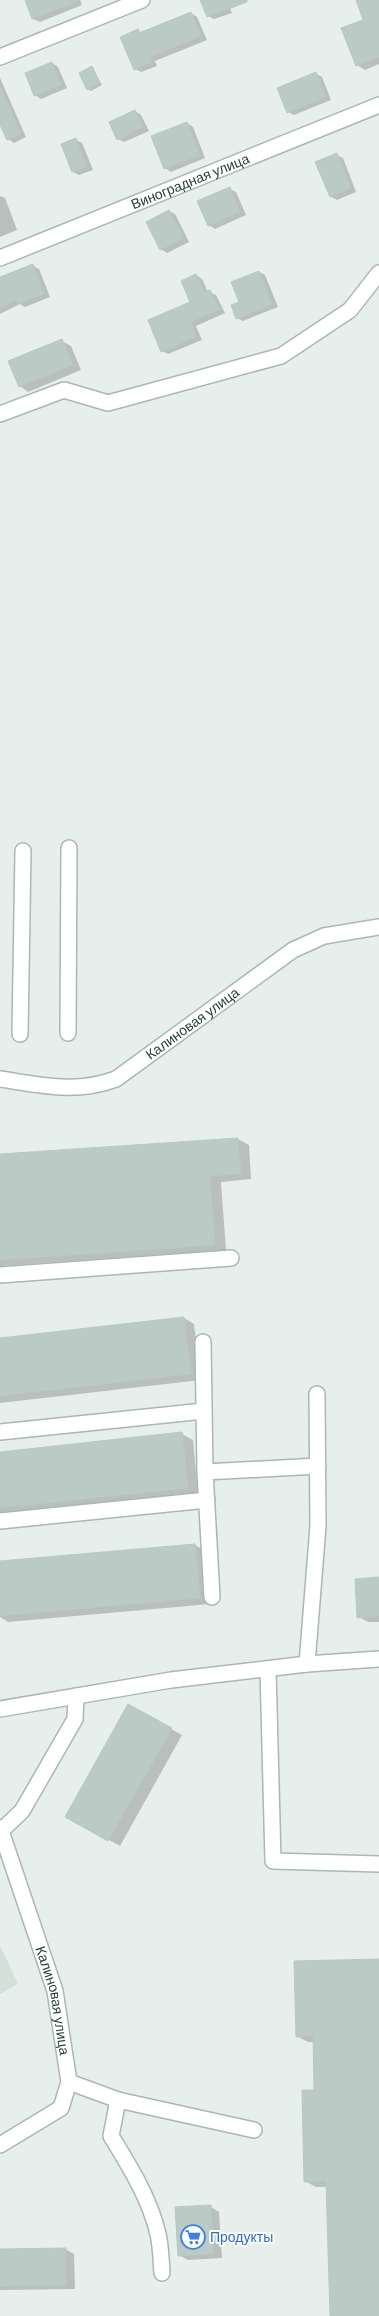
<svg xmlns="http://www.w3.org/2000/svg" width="379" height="2316" font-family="Barlow,sans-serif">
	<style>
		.built { fill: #d4dfda }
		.shadow { fill: #0003 }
		.building { fill: #bbcac4; stroke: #b8c9c2 }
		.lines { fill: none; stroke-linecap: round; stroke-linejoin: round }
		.minor-casing { stroke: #a8b8b2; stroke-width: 18 }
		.minor { stroke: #fff; stroke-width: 15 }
		.labels { text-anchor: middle; stroke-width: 4; stroke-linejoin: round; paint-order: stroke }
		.street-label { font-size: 14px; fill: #24423a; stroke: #f7fbf9 }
		.shop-label { font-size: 14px; fill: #366cbe; stroke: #f7fbf9; text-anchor: start }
	</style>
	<rect width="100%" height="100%" fill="#e6efeb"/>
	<path class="built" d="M0,1945l18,39 -18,10z"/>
	<path class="shadow" d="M26,0h54l2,5 -42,17 -7,-3z
		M202,0h25l5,13 -18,6 -6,-3z
		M357,0h22v64l-14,6 -8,-5 7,-45z
		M191,13l6,4 10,23 -52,21 2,5 -16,6 -6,-3 3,-39 4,3z
		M52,63l6,4 9,21 -26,11 -6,-4z
		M92,68l10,17 -11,6 -3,-2z
		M316,74l6,3 9,23 -37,15 -6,-3z
		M0,78l26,59 -12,6 -6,-4 -8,-17z
		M135,111l6,4 8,16 -25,11 -6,-3z
		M187,123l6,4 12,31 -34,14 -6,-4z
		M76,140l6,3 11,27 -14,5 -6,-3z
		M337,155l6,3 13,34 -19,8 -7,-4z
		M230,189l6,3 10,23 -31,14 -6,-4z
		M0,196l5,2 12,32 -17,7z
		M169,211l6,3 14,28 -22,11 -6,-4 -14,-27z
		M33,266l6,3 11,28 -25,10 -5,-3 -20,10v-35z
		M259,272l6,3 13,32 -35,14 -6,-3 4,-16z
		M196,275l6,4 6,13 8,3 9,18 -29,13 6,14 -34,14 -6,-3 30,-48z
		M62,341l9,5 10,24 -53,22 -8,-6z
		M238,1139l11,6 2,34 -30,3 5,68 -226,16v-110z
		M184,1318l10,6 7,56 -201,23v-64z
		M182,1434l11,6 5,54 -198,21v-62z
		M195,1545l10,6 5,53 -202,18 -8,-5v-55z
		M379,1578v44h-11l-9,-5z
		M129,1706l53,29 -62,111 -54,-30z
		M379,1960v356h-48l-3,-129h-12l-11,-6 10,-90 -1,-49h-6l-11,-6z
		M211,2207l8,5 3,46 -34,2 -9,-5z
		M65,2249l9,5 1,35 -75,1v-40z"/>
	<path class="building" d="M25,0h54v1l-47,18z
		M200,0h47v2l-40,15z
		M356,0h23v57l-23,9 -15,-38 22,-8z
		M191,12l10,24 -51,21 2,5 -18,8 -14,-33 18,-8 1,4z
		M52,62l9,23 -27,11 -9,-23z
		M92,66l8,17 -13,7 -8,-17z
		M316,72l10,25 -39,16 -10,-25z
		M0,86l21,48 -14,6 -7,-15z
		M135,110l8,17 -26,13 -8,-18z
		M187,122l13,33 -36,14 -13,-33z
		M76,138l11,29 -15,5 -11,-28z
		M337,153l14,35 -21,9 -15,-35z
		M230,187l10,25 -32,14 -11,-25z
		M169,210l15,28 -24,12 -14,-28z
		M33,264l11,30 -26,10 -2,-4 -16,8v-31z
		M259,271l13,33 -36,15 -5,-14 8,-3 -8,-20z
		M196,274l8,18 6,-2 10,19 -29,13 5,15 -35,15 -13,-32 42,-18 -9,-21z
		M62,339l11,26 -54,22 -11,-26z
		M238,1138l3,36 -31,2 5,69 -215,15v-106z
		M184,1317l7,57 -191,22v-58z
		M182,1432l6,56 -188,20v-56z
		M195,1544l5,54 -200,18v-55z
		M379,1577v39l-22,2 -2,-39z
		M128,1704l44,24 -64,113 -43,-24z
		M379,1959v357h-49l-4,-135 -22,1 -2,-92h12l-1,-54 -17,1 -2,-76z
		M211,2205l3,49 -36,2 -3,-49z
		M66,2248v37l-66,1v-37z"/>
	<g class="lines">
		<g class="minor-casing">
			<g id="minor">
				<path d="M0,57l142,-57"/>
				<path id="s1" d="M0,258l379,-153"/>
				<path d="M0,414l64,-24 44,13 173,-47 69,-46 29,-37"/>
				<path d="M68,1033l1,-185"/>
				<path d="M20,1034l3,-183"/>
				<path id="s2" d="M0,1079c41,6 76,15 116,0l177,-129 31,-14 55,-9"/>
				<path d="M0,1275l231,-17"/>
				<path d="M203,1342l2,130"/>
				<path d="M0,1432l204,-21"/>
				<path d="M0,1521l207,-21"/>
				<path d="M212,1597l-7,-125 113,-6"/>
				<path d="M307,1664l11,-138 -1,-132"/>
				<path d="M268,1669l5,192 106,3"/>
				<path d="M0,1709l171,-29 136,-16 72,-5"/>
				<path id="s3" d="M0,1828l55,163 14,91 -8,26 -61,37"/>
				<path d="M1,1831l21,-20 53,-92 1,-23"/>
				<path d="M69,2082l49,18 136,30"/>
				<path d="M118,2100l-7,36c19,31 39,63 47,98 3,13 3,26 4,39"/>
			</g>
		</g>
		<use href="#minor" class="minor"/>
	</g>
	<defs>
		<g id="supermarket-ring" transform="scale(1.25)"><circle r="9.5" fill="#f7fbf9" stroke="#3f7fe0" stroke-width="1.5"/><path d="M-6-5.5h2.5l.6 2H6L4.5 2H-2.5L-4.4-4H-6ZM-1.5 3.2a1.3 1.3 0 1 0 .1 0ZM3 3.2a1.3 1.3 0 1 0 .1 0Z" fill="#3f7fe0"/></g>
	</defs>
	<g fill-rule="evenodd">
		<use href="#supermarket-ring" x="193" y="2237"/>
	</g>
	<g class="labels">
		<g class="street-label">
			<text dy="5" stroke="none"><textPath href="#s1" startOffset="205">Виноградная улица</textPath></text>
			<text dy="5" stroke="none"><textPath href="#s2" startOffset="212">Калиновая улица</textPath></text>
			<text dy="5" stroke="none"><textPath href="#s3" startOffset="181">Калиновая улица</textPath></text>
		</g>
		<g class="shop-label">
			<text x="210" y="2242">Продукты</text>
		</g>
	</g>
</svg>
